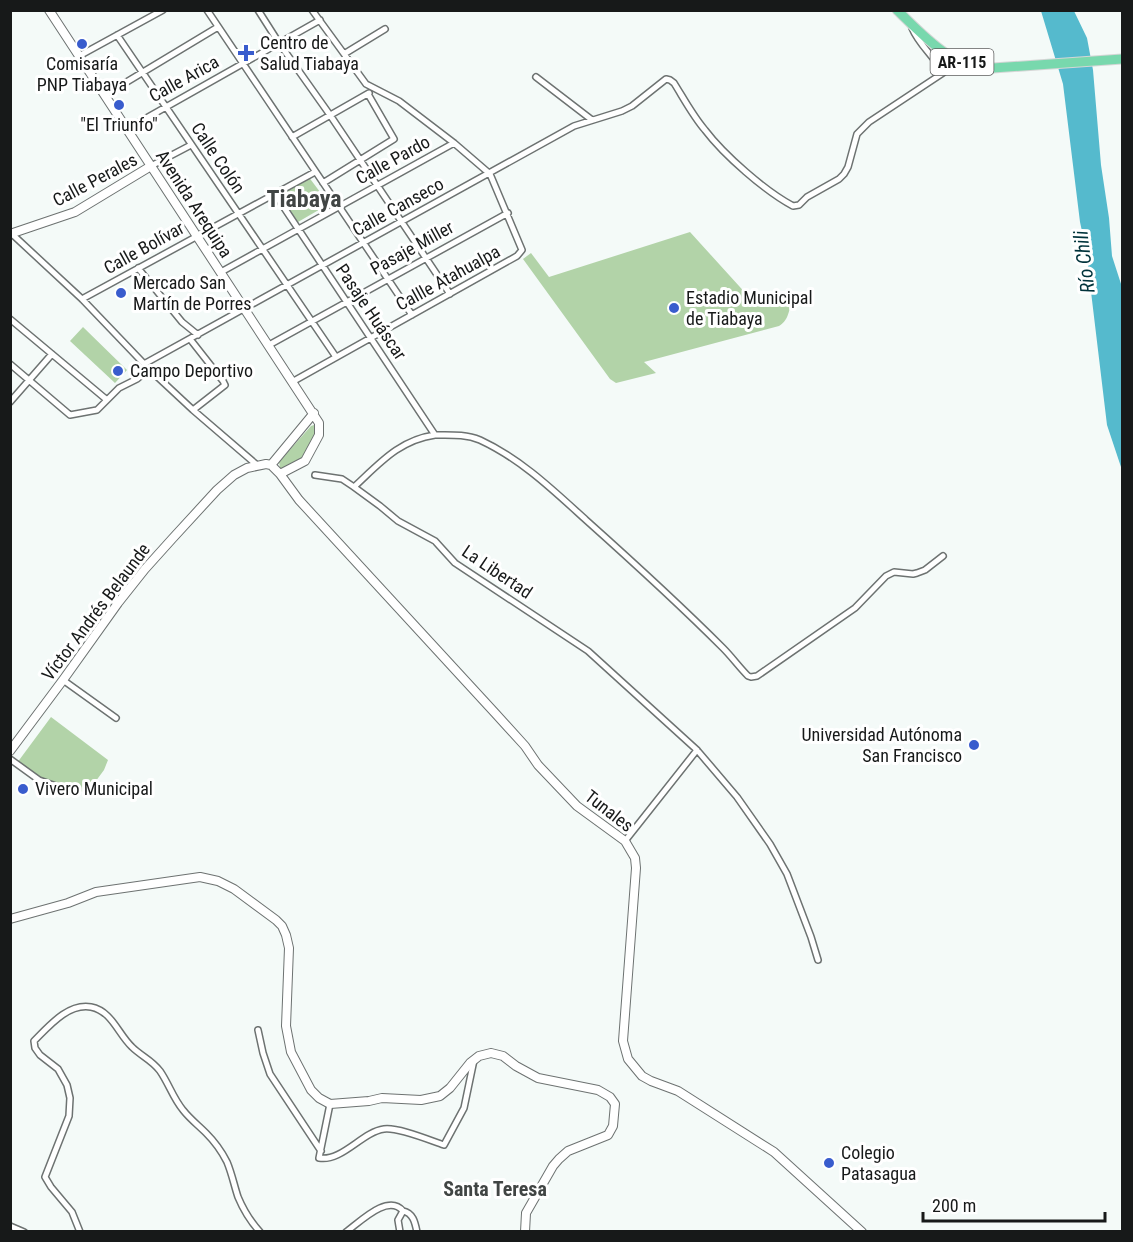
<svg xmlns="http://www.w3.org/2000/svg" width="1133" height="1242" font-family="'Roboto Condensed',sans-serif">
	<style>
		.green { fill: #b2d3a8 }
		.water { fill: #55bacd }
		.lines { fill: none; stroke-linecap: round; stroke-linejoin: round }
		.street-casing { stroke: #6d7271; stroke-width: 8 }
		.secondary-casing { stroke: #6d7271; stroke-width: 10 }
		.primary-casing { stroke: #d5d6d6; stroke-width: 11 }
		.street { stroke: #fff; stroke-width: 5 }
		.secondary { stroke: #fff; stroke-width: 8 }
		.primary { stroke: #78d8ad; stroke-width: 9 }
		.poi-dot { fill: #395ccd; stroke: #fff; stroke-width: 2 }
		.labels { text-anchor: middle; stroke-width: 6; stroke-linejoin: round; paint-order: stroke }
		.shield { fill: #fff; stroke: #5d5e5e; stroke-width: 1.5 }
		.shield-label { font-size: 16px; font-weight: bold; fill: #171919 }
		.poi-label { font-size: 18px; fill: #171919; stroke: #fff; text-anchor: start }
		.street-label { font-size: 18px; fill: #171919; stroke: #fff }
		.water-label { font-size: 20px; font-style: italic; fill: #00333b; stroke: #fff }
		.neighbourhood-label { font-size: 20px; font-weight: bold; fill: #414544; stroke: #fff }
		.district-label { font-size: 24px; font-weight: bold; fill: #414544; stroke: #fff }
	</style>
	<rect width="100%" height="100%" fill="#f4faf8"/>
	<path class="green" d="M308,176l21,28 -31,18 -20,-29z
		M690,232l59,65 39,-5 4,2c-2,11 -2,26 -13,32l-135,36 12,11 -40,10 -6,-4 -87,-120 8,-6 18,24z
		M83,327l44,43 -12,13 -45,-42z
		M314,425h2l2,6 -13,25 -22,14 -3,-2 -1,-6 32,-36z
		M51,717l57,43 -4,10 -17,23 -47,-14 -23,-16z"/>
	<path class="water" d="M1041,11h33l13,27 6,32 8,95 8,53 3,38 10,31v183l-15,-45 -21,-175 -6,-28 -17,-138z"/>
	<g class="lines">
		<g class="street-casing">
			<path id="street" d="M207,10l205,305
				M258,10l21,33 51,72 120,179
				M117,35l219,322
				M344,54l41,-25
				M79,56l84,-46
				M536,77l56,43
				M105,95l113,-68
				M127,129l193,-109
				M292,137l77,-44
				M151,166l40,-21
				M323,183l71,-44 -26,-45
				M275,194l160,241c16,0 31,-1 45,5 41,19 73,50 106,80 47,42 93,84 137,128 9,9 16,19 25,28l3,1 6,-1 98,-68 31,-32 8,-4 19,2 4,-1 8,-3 18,-14
				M12,234l70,65 67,70 44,41 64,55
				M138,268l44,54 16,13
				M221,272l233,-129
				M82,299l233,-127
				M10,319l97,81
				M190,339l33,42 2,4 -32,25
				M269,345l239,-132
				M10,364l60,51 27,-5 22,-22 18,-9 12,-10
				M144,364l430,-238 48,-15 10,-5 34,-27 4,1 4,3c10,16 19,33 31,47 19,25 60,61 88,76l6,-1 8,-8 32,-18 5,-5 4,-7 9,-33 12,-12 74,-49c-9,-17 -24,-28 -31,-45
				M292,382l225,-126 5,-6 -32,-76 -36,-31 -55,-42 -33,-17 -54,-74
				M10,402l42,-48
				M435,435c-36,5 -56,29 -81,52l26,19 18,15 37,20 20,22 133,88 109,99 40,47 33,47 17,30 24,63 7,23
				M315,475l27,4 12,8
				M63,680l53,38
				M10,759l29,21 28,10
				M625,841l72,-91
				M258,1030l5,23 7,21 51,77
				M330,1104l-11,54c23,4 43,-26 65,-29 14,-2 45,11 60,16l20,-37 10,-48
				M10,1226l14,6
				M80,1232l-8,-20 -21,-25 -6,-10 24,-61 1,-18 -3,-13 -9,-16 -18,-14 -5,-7 -1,-7c15,-15 34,-38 57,-34 21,4 27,27 41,40 9,9 20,13 28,24 9,13 13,27 23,39 7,9 15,15 23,23 8,8 16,19 21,29 5,12 7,23 11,35 5,12 13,25 22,35
				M346,1232c14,-10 42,-39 57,-21
				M400,1232l-2,-12 5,-9c10,2 12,11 14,21"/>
		</g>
		<g class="secondary-casing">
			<path id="secondary" d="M49,10l270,413v12l-14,26 -25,13
				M10,234l65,-22 76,-46
				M271,465l9,9 19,26 196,213 30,33 13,19 39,41 48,35 10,17 1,10 -13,173 5,18 14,17 9,5 27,10 96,61 88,80
				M271,465l43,-52
				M10,751l53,-71 55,-77 27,-34 27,-30 45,-49 17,-15 13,-7 19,-4 5,1
				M10,919l58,-16 28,-11 104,-15 18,4 16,8 42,31 6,6 4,9 3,13 -3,78 5,26 20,38 8,8 11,6 39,-3 13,-3 39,2 19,-4 10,-8 20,-25 9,-7 12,-3 12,3 13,10 22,12 60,12 12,7 5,7 -2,22 -5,9 -40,16 -9,8 -6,7 -27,47 -1,19"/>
		</g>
		<g class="primary-casing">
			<path id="primary" d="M897,10c26,25 56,60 96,58l129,-9"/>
		</g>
		<use href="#street" class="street"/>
		<use href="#secondary" class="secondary"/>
		<use href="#primary" class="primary"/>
	</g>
	<g class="poi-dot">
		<circle cx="82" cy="44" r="6"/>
		<path d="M243 44h6v6h6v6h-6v6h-6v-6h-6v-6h6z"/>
		<circle cx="119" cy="105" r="6"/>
		<circle cx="121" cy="293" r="6"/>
		<circle cx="674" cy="308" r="6"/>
		<circle cx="118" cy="371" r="6"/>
		<circle cx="974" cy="745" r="6"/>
		<circle cx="23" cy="789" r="6"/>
		<circle cx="829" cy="1163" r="6"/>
	</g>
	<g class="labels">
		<rect class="shield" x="930.5" y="49" width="63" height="26" rx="4.5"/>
		<g class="shield-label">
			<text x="962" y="68">AR-115</text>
		</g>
		<g class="poi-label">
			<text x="260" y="49">Centro de<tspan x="260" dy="21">Salud Tiabaya</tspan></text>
			<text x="82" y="70" text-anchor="middle">Comisaría<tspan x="82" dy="21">PNP Tiabaya</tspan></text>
			<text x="119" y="131" text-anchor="middle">"El Triunfo"</text>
			<text x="133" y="289">Mercado San<tspan x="133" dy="21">Martín de Porres</tspan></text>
			<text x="686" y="304">Estadio Municipal<tspan x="686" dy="21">de Tiabaya</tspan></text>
			<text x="130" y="377">Campo Deportivo</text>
			<text x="962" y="741" text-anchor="end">Universidad Autónoma<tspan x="962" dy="21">San Francisco</tspan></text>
			<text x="35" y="795">Vivero Municipal</text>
			<text x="841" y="1159">Colegio<tspan x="841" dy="21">Patasagua</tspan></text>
		</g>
		<g class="street-label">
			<text transform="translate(184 79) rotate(-29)" y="6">Calle Arica</text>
			<text transform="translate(218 158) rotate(56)" y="6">Calle Colón</text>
			<text transform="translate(393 160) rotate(-29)" y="6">Calle Pardo</text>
			<text transform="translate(95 180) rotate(-28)" y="6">Calle Perales</text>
			<text transform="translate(194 204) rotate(57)" y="6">Avenida Arequipa</text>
			<text transform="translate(398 207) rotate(-29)" y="6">Calle Canseco</text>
			<text transform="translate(144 248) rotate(-29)" y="6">Calle Bolívar</text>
			<text transform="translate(412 248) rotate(-29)" y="6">Pasaje Miller</text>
			<text transform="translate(448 278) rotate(-29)" y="6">Callle Atahualpa</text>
			<text transform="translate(371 312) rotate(56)" y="6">Pasaje Huáscar</text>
			<text transform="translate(497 572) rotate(34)" y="6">La Libertad</text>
			<text transform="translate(96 612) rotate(-53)" y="6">Víctor Andrés Belaunde</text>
			<text transform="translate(609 811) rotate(38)" y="6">Tunales</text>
		</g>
		<g class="water-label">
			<text transform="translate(1084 262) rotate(-97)" y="7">Río Chili</text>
		</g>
		<g class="neighbourhood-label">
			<text x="495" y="1196">Santa Teresa</text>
		</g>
		<g class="district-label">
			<text x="304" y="207">Tiabaya</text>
		</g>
	</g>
	<rect width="1133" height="1242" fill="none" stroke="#171919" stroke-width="24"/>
	<path d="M923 1212v9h182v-9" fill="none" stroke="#171919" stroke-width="3"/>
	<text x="932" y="1212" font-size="18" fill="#171919" stroke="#ffffff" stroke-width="4.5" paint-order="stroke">200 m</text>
</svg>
